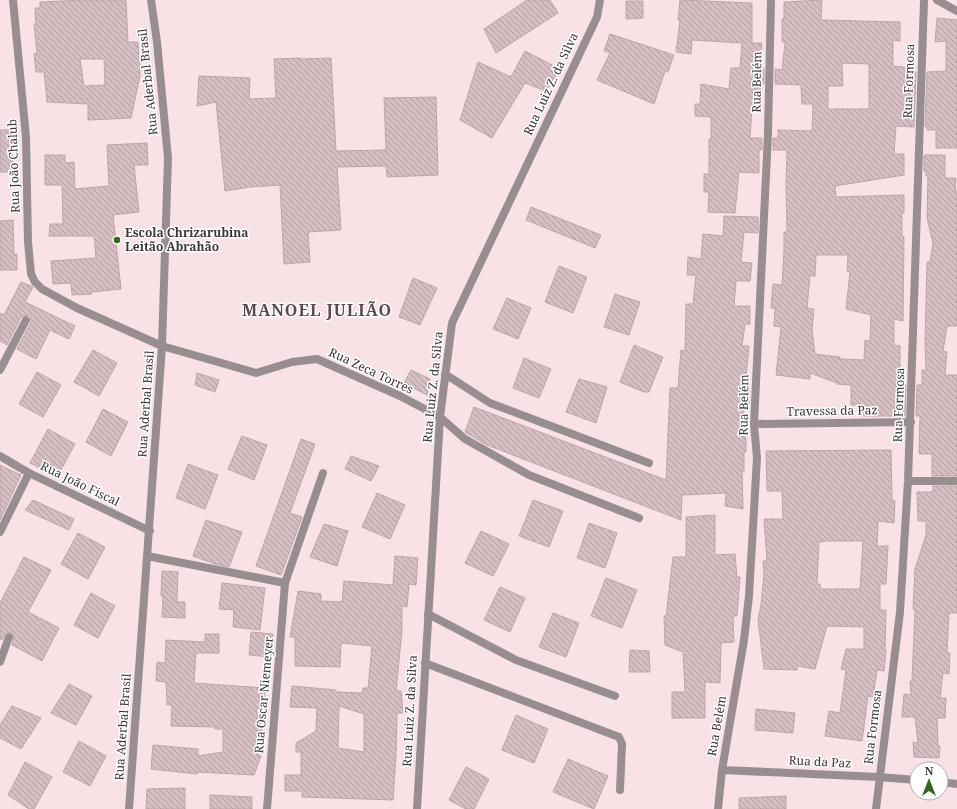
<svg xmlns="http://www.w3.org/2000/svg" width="957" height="809" font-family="'Noto Serif',serif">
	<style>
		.building { fill: url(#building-back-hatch); stroke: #bba6a9; fill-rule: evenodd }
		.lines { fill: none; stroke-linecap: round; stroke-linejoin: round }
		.service { stroke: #988e90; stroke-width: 8 }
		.minor { stroke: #988e90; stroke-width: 8 }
		.poi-dot { fill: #386421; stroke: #fff; stroke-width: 1.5 }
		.labels { text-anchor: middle; stroke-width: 3; stroke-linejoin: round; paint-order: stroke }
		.street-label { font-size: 12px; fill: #3d3536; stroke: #fff }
		.poi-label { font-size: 12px; font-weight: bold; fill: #3d3536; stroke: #fff; text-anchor: start }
		.district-label { font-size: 16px; font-weight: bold; letter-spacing: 1px; fill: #5b494b; stroke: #fff }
	</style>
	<defs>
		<pattern id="building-back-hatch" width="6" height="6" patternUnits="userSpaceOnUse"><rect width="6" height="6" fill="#d5bfc2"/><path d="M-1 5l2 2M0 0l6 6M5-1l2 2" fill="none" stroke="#ae9c9e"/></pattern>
	</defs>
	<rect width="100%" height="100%" fill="#f9e2e5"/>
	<path class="building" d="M83,0h43l2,42h10l1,20h1v14l-9,42 -43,2v-16l-41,-2 -3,-30h-8l-2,-18 3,-1 -3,-29h2l-1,-16h5v-6zM80,59h24l1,26 -21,1z
		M527,0h23l8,13 -62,40 -12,-24z
		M680,0l72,3v40h10l-2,26h4v15h-3v5h-5l2,19 -6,-1 -2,31h12v12h-3v23l-20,-1 -4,41 -27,-1 1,-20h-5v-18h5v-35h2v-22l-16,-1v-12h5l1,-20 28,5 2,-21h9l2,-25 -50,-3 -1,14 -15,-2 4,-32h-2z
		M822,0l-1,20 79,2v19l-7,-1v26l20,2v4h3l-2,55 -18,-1 -2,28h10v21l-69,11 1,11 68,-2v18h-2v23l2,1 -1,84 -9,-2v26l6,1v39h6l-1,31h-42v-11h-12v-20l-14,-1v-1l-27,-10v6l-34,-4 5,-48 -7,-1 1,-18h-4l2,-24 9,1 2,-34v-19h3l-1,-45 1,-37h-14v-12h5v-8l34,1 1,-27h-11l-1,-19 -26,-1v-15l7,1 3,-28h-3v-23h2v-17zM842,63l27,1v45h-41v-23h15zM816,255h32l-1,16 3,1 -4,37 25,6 -1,26 -5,-1 -1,20 -24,-1v-2l-25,-3 -3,-24 2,-21 -7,-1 3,-32h5z
		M626,1h17v17l-17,1z
		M937,18l20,2v128h-21v-18h-9v-3h-2l2,-55 19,-1v-30l-11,1z
		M610,34l64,21 -6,17 -3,-1 -11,33 -57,-24 13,-27 -6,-2z
		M525,51l35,18 -14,22 -21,-8 -33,55 -32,-18 18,-58 33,15z
		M300,58v1l31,-1 5,93 50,-1 -2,-52 52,-1 2,78 -51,2 -1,-11 -49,1 4,63 -33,2 2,30 -26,2 -4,-79 -30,2 -25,4 -9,-89 -19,4 2,-30 51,2 -1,21 27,-1 -2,-39z
		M0,130h11l2,42h-13z
		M147,143l1,22h-14l5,47 -26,3 8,74 -30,3 1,2 -20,1 -1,-12 -18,1 -2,-23 45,-3 -2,-22h-45l1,-12h13l-1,-39h-17v-30h20v8l9,-1 1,27 34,-3 -2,-41z
		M924,155h21v23h11l-1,13h2v135h-10l-4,25 4,1 -2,23h12v101h-25v-22h-13l1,-38h-4l1,-31h5v-15h4l-1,-29 2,-79h3l3,-19 -6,-25 1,-42h-2v-5h-2z
		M531,207l70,28 -6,13 -69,-28z
		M724,216l34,1v16l-14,-1 -3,30 11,1 -2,18h-14l-2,25h16v18h-5l-3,22h7l-4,41h4v17h-5l-1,26h3v22h-2v19h-2l1,38 -18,-3 1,-13 -44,2 -1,25 -194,-75 -22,-13 9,-25 192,73 4,-92h8l3,-38 4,1 1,-47h7l3,-29h-9l1,-18 13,2 2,-25 20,2z
		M13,220l1,35 3,-1v16h-17v-49z
		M559,266l28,11 -14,36 -28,-11z
		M413,278l24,10 -17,37 -21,-8z
		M21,282l12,5 -8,15 50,24 -6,13 -19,-9 -14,29 -19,-10 14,-27v-5l-3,-2h-3l-4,2 -14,28 -7,-4v-28l4,2z
		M615,294l25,8 -11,33 -25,-8z
		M507,298l24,10 -13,31 -25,-10z
		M634,345l29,12 -14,35h-5l-24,-10z
		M93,350l24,13 -18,33 -25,-14z
		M524,358l27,11 -12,29 -26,-10z
		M411,370l19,9 -3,16 -23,-12z
		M37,372l24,13 -18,32 -24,-13z
		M197,373l22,7 -4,12 -20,-7z
		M579,379l28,8 -11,36 -30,-11z
		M103,409l25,13 -17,34 -25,-14z
		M48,429l27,15 -18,33 -27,-14z
		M242,436l25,9 -13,35 -26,-11z
		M301,439l14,5 -25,69 12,4 -21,58 -25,-9z
		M891,450l1,50 3,1 -1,22 -16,-2 -1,25h11l-2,38h-6v26h6l-1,40h1l-2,21 -7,-1 -4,27 -5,-1 -6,45 -37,-5 4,-25 11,2 6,-43 -5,-1 5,-20h18v-22l-37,-1 -12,43 -18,-3v4l-33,-1 -6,-49 3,-15 3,-31 -1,-13h4l-3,-42h19l-1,-28h-15l-1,-40zM827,541h36l-3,48h-40v-5h-3l2,-42z
		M351,456l28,10 -8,15 -26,-12z
		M188,464l30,11 -13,34 -29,-11z
		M0,465l21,10 -21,45z
		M933,486h24v127h-8l-2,40h3l-1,21 -6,-1 -3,25h6l-1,20h-8l1,28h2l-1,12 -25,-1 -1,-15 5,1 -3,-26h-13l2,-23 7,1 -1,-14h2l3,-72h-2l2,-40 11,-34v-14h-8l-1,-29h16z
		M377,493l28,12 -15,34 -28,-12z
		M33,500l41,19 -5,11 -44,-20z
		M533,500l30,11 -14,36 -30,-11z
		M715,515v40l20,-1 2,23h3l-3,39h-4l1,26 -13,1 -1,40 -15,-1v36h-33v-26h13l-2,-40 -18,-7 -1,-29h2l7,-59h13v-40z
		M206,520l36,12 -13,35 -14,-3 -22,-8z
		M589,523l28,10 -12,35 -28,-10z
		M324,524l24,7 -11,35 -27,-9z
		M481,531l28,13 -16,32 -28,-13z
		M78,533l27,14 -17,32 -27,-15z
		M395,556l23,2 -2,27 -7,-1 -2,23 -5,-1v24l-6,61h5l2,22h-6l-1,44 -3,43 -91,-3v-6h-17v-16h16v-23h-5v-9l20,-12 1,-23 -27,-1 2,-21 44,4v2l26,1 1,-5h5l4,-42 -31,-3 -1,24 -45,-1v-29h-5l8,-46 23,3v7l21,1 2,-21 49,4zM339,706l25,8v38l-26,-4z
		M24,557l27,13 -23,42 31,16 -17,33 -30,-16 2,-9 -3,-4 -5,1 -4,7 -2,-1v-36z
		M162,571l16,1 -1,30h8v16l-23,-1 1,-21h-2z
		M606,578l31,12 -15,38 -31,-12z
		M222,583l43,5 -5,42 -27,-3 1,-17 -15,-1z
		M500,587l25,11 -15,34 -26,-12z
		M91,593l24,13 -17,32 -24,-13z
		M553,613l26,10 -13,34 -27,-10z
		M251,632l22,2 -2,23 -22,-2z
		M205,634h14v19h-23l-2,30 71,5v21h-9l6,23h-4v23l3,1 -7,19 -57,-3v2l-46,-5 2,-24 45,4v7l25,-4v-23h-8v-2l-44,-1 1,-21h-5l-1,-23 -10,-1 1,-19 8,1 1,-23 39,2z
		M630,650l19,1 1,21h-21z
		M69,684l23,12 -16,29 -25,-12z
		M12,706l29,12 -20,31 -21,-11v-13z
		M756,709l39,4 -2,20 -38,-3z
		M516,715l32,14 -14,34 -32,-13z
		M79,741l27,15 -16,30 -27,-14z
		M568,759l40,17 -14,33 -41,-17z
		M25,762l27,15 -18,32h-5l-21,-14z
		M466,767l23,12 -15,30h-8l-17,-9z
		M185,788v21h-39l1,-20z
		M210,795l42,2v12h-42z
		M786,796v13h-47v-11z"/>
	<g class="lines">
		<path class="service" d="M0,370l26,-50"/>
		<path class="minor" d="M13,0l13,137 2,105 3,32 4,8 7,7 35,19 85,38 94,27 36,-11 25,-3 83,37 40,21 25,22 64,36 110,43
			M937,0l20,11
			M445,374l45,29 159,60
			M754,424l157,-2
			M0,456l29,17 121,58
			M908,481h49
			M0,532l29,-59
			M147,556l138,27
			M428,614l88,46 99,36
			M0,662l9,-25
			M425,663l194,74 3,7 -2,46
			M722,770l157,7 38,3
			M941,782l16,2
			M129,809l33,-463 6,-188 -11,-116 -6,-42
			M267,809l18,-226 38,-110
			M417,809l23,-392 12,-94 145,-306 3,-17
			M718,809l4,-39 22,-130 5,-44 8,-138 -3,-34 14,-290 3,-134
			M876,809l24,-197 8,-131 16,-481"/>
	</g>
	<circle class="poi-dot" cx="117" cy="240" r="4"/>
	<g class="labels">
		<g class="street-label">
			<text transform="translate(909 81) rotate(-88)" y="4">Rua Formosa</text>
			<text transform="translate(148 82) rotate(-96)" y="4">Rua Aderbal Brasil</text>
			<text transform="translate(757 82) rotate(-89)" y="4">Rua Belém</text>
			<text transform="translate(551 84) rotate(-65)" y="4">Rua Luiz Z. da Silva</text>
			<text transform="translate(14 166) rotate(-92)" y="4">Rua João Chalub</text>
			<text transform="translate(371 371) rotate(25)" y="4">Rua Zeca Torres</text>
			<text transform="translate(433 387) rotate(-84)" y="4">Rua Luiz Z. da Silva</text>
			<text transform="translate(146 404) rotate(-86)" y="4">Rua Aderbal Brasil</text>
			<text transform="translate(744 405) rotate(-89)" y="4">Rua Belém</text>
			<text transform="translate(899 405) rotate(-88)" y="4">Rua Formosa</text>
			<text transform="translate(832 411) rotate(-1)" y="4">Travessa da Paz</text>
			<text transform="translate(80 484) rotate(26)" y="4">Rua João Fiscal</text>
			<text transform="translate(264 695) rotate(-85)" y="4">Rua Oscar Niemeyer</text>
			<text transform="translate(410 711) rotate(-87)" y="4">Rua Luiz Z. da Silva</text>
			<text transform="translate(717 726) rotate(-80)" y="4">Rua Belém</text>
			<text transform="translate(123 727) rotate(-86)" y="4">Rua Aderbal Brasil</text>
			<text transform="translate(873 727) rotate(-83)" y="4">Rua Formosa</text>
			<text transform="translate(820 762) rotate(3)" y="4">Rua da Paz</text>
		</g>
		<g class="poi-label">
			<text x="125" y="237">Escola Chrizarubina<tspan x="125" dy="14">Leitão Abrahão</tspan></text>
		</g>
		<g class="district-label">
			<text x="317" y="316">MANOEL JULIÃO</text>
		</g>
	</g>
	<g transform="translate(929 781)"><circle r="19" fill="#ffffff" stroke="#b1aeaf"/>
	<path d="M0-3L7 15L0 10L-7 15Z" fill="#386421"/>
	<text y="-6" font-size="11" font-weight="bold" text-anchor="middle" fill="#3d3536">N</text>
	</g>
</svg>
